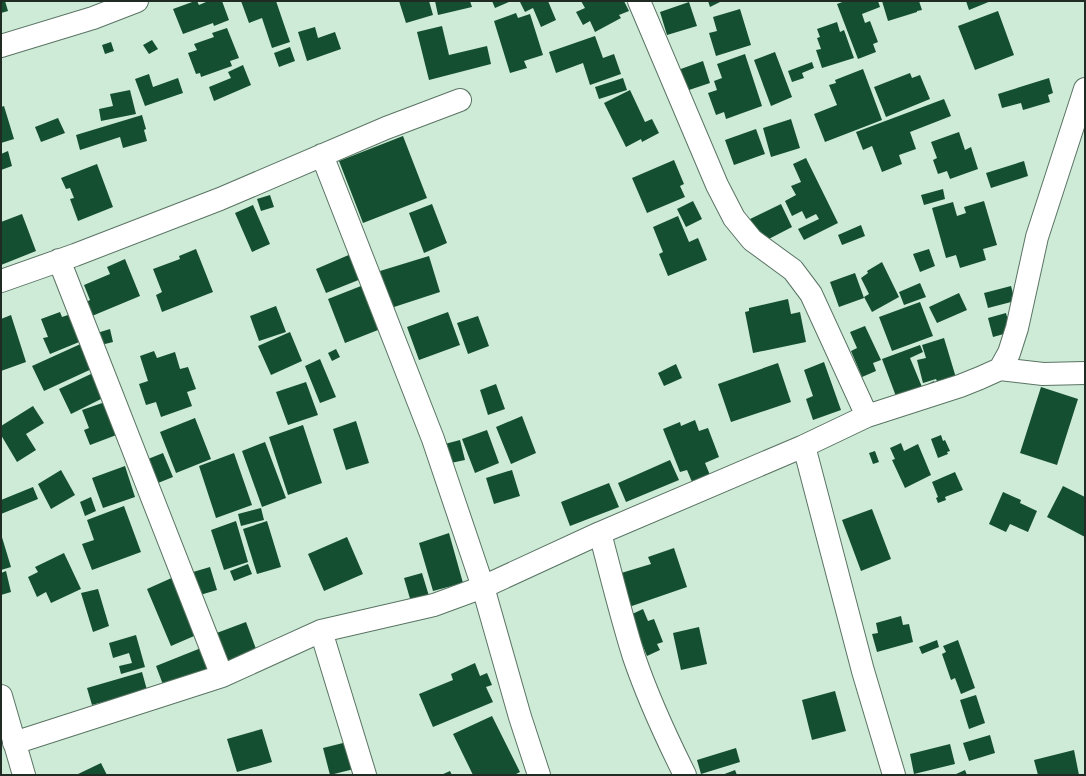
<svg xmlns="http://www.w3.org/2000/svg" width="1086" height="776" font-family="Manrope,sans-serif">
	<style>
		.building { fill: #154f31 }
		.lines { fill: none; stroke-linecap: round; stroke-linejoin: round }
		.minor-casing { stroke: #5a7463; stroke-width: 24 }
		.minor { stroke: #fff; stroke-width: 22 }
	</style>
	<rect width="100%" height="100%" fill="#ceebd8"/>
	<path class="building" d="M1,1h4l3,10 -7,2z
		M195,1h2l2,4 7,-3 -1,-1h17l7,19 -15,6 -1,-3 -30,11 -10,-25z
		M241,1h35l14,41 -18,6 -10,-30 -13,5z
		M399,1h30l4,14 -27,8z
		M435,1h35l2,6 -34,8z
		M492,1h19l-16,7z
		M523,1h25l8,19 -15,7 -8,-19 -8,4 -5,-10z
		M581,1h43l5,10 -10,4 2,3 -26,14 -5,-11 -7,4 -7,-13 9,-4z
		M708,1h14l-12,6z
		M845,1h33l2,6 -18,7 3,9 5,-2 8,21 -5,2 3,8 -18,7 -21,-55z
		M882,1h37l3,9 -5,1v1l-29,9z
		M966,1h25l-22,9z
		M689,2l8,24 -30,9 -7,-23z
		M740,9l11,36 -35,11 -7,-23 8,-2 -4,-14z
		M998,11l16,44 -39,15 -17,-44z
		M516,13l2,5 12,-4 13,41 -19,6 3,7 -17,5 -16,-52z
		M837,22l3,10 4,-2 10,28 -32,10 -6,-18 5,-1 -4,-11 3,-1 -3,-8z
		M442,26l7,29 38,-9 4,18 -62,16 -12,-48z
		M315,27l3,11 17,-6 6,17 -34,12 -9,-29z
		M227,28l12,30 -9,3 2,5 -31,11 -1,-4 -4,1 -8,-21 9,-3 -3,-6 20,-7 -2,-4z
		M595,36l8,22 11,-4 7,20 -31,11 -7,-22 -27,10 -7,-21z
		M152,40l6,9 -9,5 -6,-9z
		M111,42l3,9 -9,3 -3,-9z
		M290,47l5,14 -16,6 -5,-14z
		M775,52l17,45 -21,9 -17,-46z
		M745,54l17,52 -36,13 -2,-7 -8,3 -8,-22 9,-3 -3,-9 8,-3 -5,-14z
		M703,61l7,22 -24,8 -8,-21z
		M812,62l2,6 -12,5 2,5 -12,4 -4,-11z
		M243,65l8,20 -37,16 -5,-14 22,-9 -3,-6z
		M863,69l19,51 -57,22 -11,-28 23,-9 -8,-20 7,-2 -1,-3z
		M910,73l2,5 8,-3 10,24 -44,18 -12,-30z
		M149,74l4,13 25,-9 5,15 -38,13 -10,-27z
		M623,78l4,12 -28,9 -4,-12z
		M1049,78l4,15 -5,2 2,7 -27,8 -2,-7 -19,5 -4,-14z
		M130,90l6,24 -35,7 -2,-12 14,-3 -3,-12z
		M630,90l15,32 7,-3 7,14 -17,9 -1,-3 -15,8 -22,-44z
		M944,99l7,17 -41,16 6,17 -17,6 3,9 -20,8 -10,-26 -9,4 -7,-18z
		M4,106l10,33 -13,4v-36z
		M142,115l4,14 -2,1 3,11 -24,7 -3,-11 -40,13 -4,-15z
		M58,118l7,15 -24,9 -6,-15z
		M791,119l9,29 -29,9 -8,-29z
		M756,129l9,25 -31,11 -9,-25z
		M959,132l6,18 6,-3 7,22 -28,10 -3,-8 -9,3 -5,-14 4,-2 -6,-16z
		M403,136l24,62 -64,25 -24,-62z
		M8,151l4,15 -11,4v-16z
		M806,158l32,65 -34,17 -6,-11 21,-10 -3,-5 -10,5 -4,-8 -10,5 -7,-15 11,-6 -5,-9 10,-4 -8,-18z
		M674,160l10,24 -4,2 5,11 -38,16 -15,-35z
		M1024,161l4,15 -37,12 -5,-15z
		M97,164l16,43 -35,14 -8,-22 4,-1 -4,-10 -4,1 -5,-11z
		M943,189l2,10 -21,6 -3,-10z
		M270,195l4,12 -13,4 -4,-12z
		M693,201l9,18 -16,8 -9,-18z
		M984,201l13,44 -14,4 3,11 -26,8 -4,-13 -10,3 -14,-50 21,-6 4,14 9,-3 -2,-6z
		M432,204l15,39 -23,10 -15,-40z
		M781,204l11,23 -33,17 -11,-24z
		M253,205l17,39 -18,8 -17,-39z
		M22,214l14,37 -35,14v-43z
		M678,216l11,26 9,-4 9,22 -39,16 -9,-22 4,-2 -10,-25z
		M861,225l4,11 -23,9 -4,-10z
		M196,249l17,43 -51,20 -6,-17 6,-3 -9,-23 27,-10 -1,-3z
		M929,249l6,17 -15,6 -7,-18z
		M351,254l10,25 -35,14 -10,-24z
		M429,256l11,36 -49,16 -11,-37z
		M125,259l15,37 -48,20 -6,-14 4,-2 -6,-15 26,-11 -3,-7z
		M882,262l17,35 -27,15 -8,-15 5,-3 -8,-16 7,-5 -1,-2z
		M855,273l9,25 -25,9 -9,-25z
		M920,283l6,14 -22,8 -5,-13z
		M361,286l17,44 -33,13 -17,-44z
		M1011,286l4,15 -27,7 -4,-15z
		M959,293l8,17 -30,13 -8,-16z
		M788,299l3,15 9,-2 6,30 -53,11 -8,-41 4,-1v-3z
		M920,302l13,34 -41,15 -13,-34z
		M276,306l10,26 -27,9 -9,-25z
		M60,312l2,5 12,-4 10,27 -34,14 -7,-16 5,-1 -7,-18z
		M448,312l12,33 -41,15 -12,-33z
		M1006,313l5,19 -18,5 -5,-19z
		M11,315l15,47 -25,9v-52z
		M478,316l11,30 -21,8 -11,-31z
		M865,326l16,34 -8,3 3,8 -14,6 -11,-26 6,-3 -7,-16z
		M110,329l3,13 -12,3 -4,-12z
		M290,332l12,29 -31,14 -13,-29z
		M944,338l13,43 -18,5 -3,-7 -13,4 -6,-23 9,-2 -4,-13z
		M85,342l11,25 -52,24 -12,-25z
		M920,345l3,7 -13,6 12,29 12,-6 2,5 -39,13 -15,-40z
		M336,349l4,8 -8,4 -4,-8z
		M154,351l3,7 18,-6 5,17 8,-2 8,22 -9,3 5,14 -31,11 -5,-15 -10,3 -7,-21 9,-3 -8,-25z
		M320,359l16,38 -16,6 -15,-37z
		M824,362l17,48 -28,10 -7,-21 7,-3 -9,-26z
		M778,363l13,39 -60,20 -13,-38z
		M676,364l6,14 -18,8 -6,-13z
		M93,373l12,24 -34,17 -12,-25z
		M306,382l12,33 -30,10 -12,-33z
		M496,384l9,25 -17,6 -8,-25z
		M1041,387l37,12 -21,66 -37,-12z
		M108,401l11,33 -29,11 -6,-15 5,-2 -7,-18z
		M33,406l11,17 -18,11 10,16 -19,12 -16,-27v-9z
		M522,416l14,37 -25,11 -15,-37z
		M195,418l16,41 -35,14 -16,-41z
		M695,420l4,11 9,-3 11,29 -14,6 5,12 -18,7 -5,-12 -7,2 -17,-43 17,-7 1,4z
		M356,421l13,42 -23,7 -13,-41z
		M303,425l19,58 -34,12 -19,-58z
		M487,430l12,33 -24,10 -13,-34z
		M941,435l2,6 2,-1 5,11 -3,1 1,2 -10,4 -7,-19z
		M460,440l5,20 -19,4 -5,-19z
		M265,442l21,56 -24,9 -20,-56z
		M901,443l3,8 14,-7 13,31 -26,13 -13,-28 3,-1 -5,-11z
		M875,451l4,11 -6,2 -4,-11z
		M163,453l10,24 -15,6 -10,-24z
		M234,453l18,52 -36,13 -17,-52z
		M670,460l9,20 -53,22 -8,-19z
		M125,466l10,31 -32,11 -11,-30z
		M61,470l14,25 -24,14 -13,-25z
		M512,470l8,26 -26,8 -8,-26z
		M955,472l8,18 -18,7 1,3 -8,3 -2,-5 2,-1 -6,-15z
		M609,483l10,24 -49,19 -9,-24z
		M1063,486l22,11v40l-38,-20z
		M33,487l5,12 -37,15v-14z
		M1003,492l18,8 -1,3 17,8 -9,21 -18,-8 -4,8 -17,-8z
		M91,497l5,14 -11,5 -5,-14z
		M124,506l17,46 -49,18 -10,-26 12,-4 -7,-20z
		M261,508l3,12 -23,6 -3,-12z
		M872,509l19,50 -30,12 -19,-51z
		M236,521l12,41 -24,8 -13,-40z
		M267,521l14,46 -24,7 -14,-45z
		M449,533l14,50 -30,8 -14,-48z
		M1,534l10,33 -10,3z
		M347,537l16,37 -39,17 -16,-37z
		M674,548l13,39 -58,20 -11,-33 33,-10 -3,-7z
		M64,553l17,36 -30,14 -5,-11 -9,5 -9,-20 10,-5 -3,-5z
		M248,564l4,10 -18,7 -4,-10z
		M210,567l7,23 -17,5 -7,-23z
		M6,571l5,21 -10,3v-22z
		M422,573l7,23 -18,6 -7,-24z
		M176,576l25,57 -30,13 -24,-57z
		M98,589l11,37 -16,6 -12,-39z
		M643,609l5,12 6,-2 9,23 -6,2 3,6 -13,6 -17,-41z
		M901,616l2,9 6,-1 4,18 -36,10 -5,-18 6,-1 -2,-10z
		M246,622l13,35 -32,12 -13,-35z
		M699,627l8,37 -26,6 -8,-37z
		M136,635l9,32 -24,7 -2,-8 13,-3 -3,-10 -16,5 -4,-15z
		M937,640l2,7 -17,7 -3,-7z
		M958,640l17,48 -14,6 -6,-16 -4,2 -9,-26 4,-2 -3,-6z
		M201,648l10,23 -46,19 -9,-24z
		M475,663l5,13 7,-3 5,12 -6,2 7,15 -60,25 -14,-33 34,-14 -2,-6z
		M142,672l5,18 -55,15 -5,-17z
		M835,691l11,40 -34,9 -10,-40z
		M976,695l9,28 -16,6 -9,-29z
		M492,716l28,56 -6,3h-41l-20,-41z
		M262,729l10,33 -35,10 -10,-33z
		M990,735l5,18 -26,8 -6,-18z
		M351,741l7,27 -28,7 -7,-27z
		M950,744l5,20 -41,10 -4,-20z
		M736,748l4,14 -39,12 -4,-14z
		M1074,750l5,25h-41l-4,-15z
		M101,763l6,12h-31z
		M735,770l2,5h-15z
		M965,770l2,5h-13z
		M450,771l2,4h-11z"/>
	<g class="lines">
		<g class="minor-casing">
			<path id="minor" d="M639,1l78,184 17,33 18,22 41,30 18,24 56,122
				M1,46l92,-28 44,-17
				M322,155l111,284 50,148 37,130 19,58
				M59,260l163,416
				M1,281l74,-26 145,-56 166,-71 74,-28
				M1000,369l43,5 42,-1
				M804,446l59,225 31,104
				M600,533c11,41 21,83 34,124 14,41 32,80 51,118
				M321,631l44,144
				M1,696l23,79
				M14,743l208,-67 99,-45 113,-26 49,-18 117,-54 204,-87 63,-30 93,-30 20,-8 20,-9 9,-16 8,-25 20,-91 48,-148"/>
		</g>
		<use href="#minor" class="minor"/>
	</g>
	<rect width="1086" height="776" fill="none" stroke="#202b24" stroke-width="4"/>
</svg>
